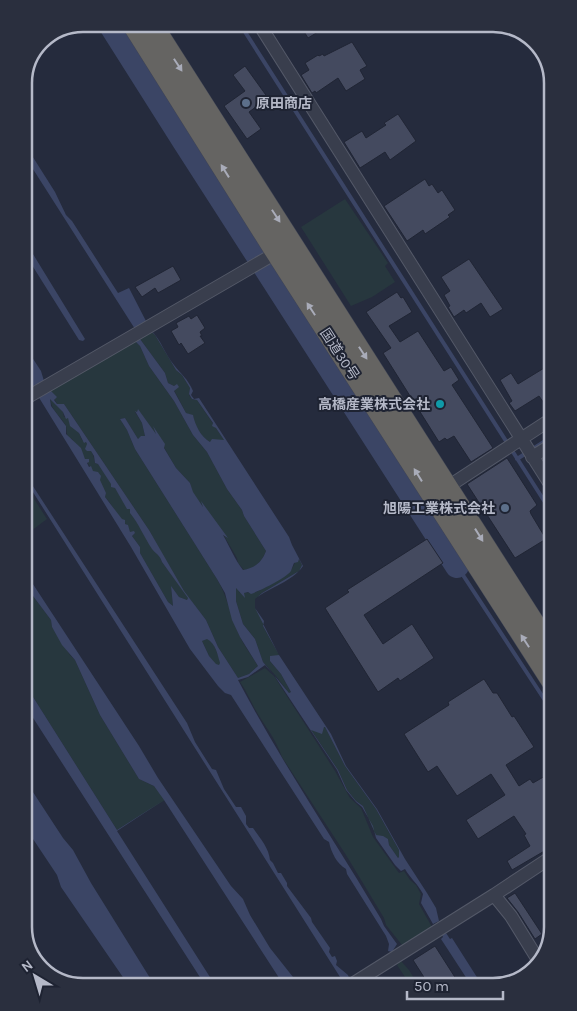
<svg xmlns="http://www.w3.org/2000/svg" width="577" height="1011" font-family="Karla,'Noto Sans JP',sans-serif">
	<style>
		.green { fill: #27373e }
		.water { fill: #3b4565; fill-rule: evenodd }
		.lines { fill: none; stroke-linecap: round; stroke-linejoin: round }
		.stream { stroke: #3b4565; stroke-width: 4 }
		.river { stroke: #3b4565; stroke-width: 24 }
		.building { fill: #444a5f; stroke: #202534 }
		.minor-casing { stroke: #545968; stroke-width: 14 }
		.trunk-casing { stroke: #414655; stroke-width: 21 }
		.minor { stroke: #393e4d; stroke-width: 12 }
		.trunk { stroke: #656462; stroke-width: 20 }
		.oneway { fill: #a9acb9 }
		.service-dot { fill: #5c6f8a; stroke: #1e2332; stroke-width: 2 }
		.culture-dot { fill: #0f9aa8; stroke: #1e2332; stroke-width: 2 }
		.labels { text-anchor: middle; stroke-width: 4; stroke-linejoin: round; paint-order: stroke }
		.poi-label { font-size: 14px; font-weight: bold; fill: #b5b9c8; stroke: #1e2332; text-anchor: end }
		.street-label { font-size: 14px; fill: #b5b9c8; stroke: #1e2332 }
		.rim { fill: none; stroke: #b5b9c8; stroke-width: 2.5 }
	</style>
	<rect width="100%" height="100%" fill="#252b3d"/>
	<path class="green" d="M345,199l43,64 -3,3 10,16 -23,15 -21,9 -50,-79z
		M151,331l4,4 21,35 6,5 8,13 -1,7 3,4 5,1 27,40 -14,2c-9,-5 -15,-16 -17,-26l-7,-3 -12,-23 3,-5 -3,1 -6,-3 -3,-10 -25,-34z
		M134,340l6,6 9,20 25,35 19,34 14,17 20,37 15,21 2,6 22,35c-4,11 -11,17 -22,19l-6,-7 -1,-5 -14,-24 -31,-42 -2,-9 -14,-15 -18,-31 -20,-27 -1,2h-2l7,11 3,13 -7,3 -13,-21 -5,1 7,11 8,19 82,130c10,17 14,37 22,56 5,11 13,21 19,31l-9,8 -11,4 -20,-31 -12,-27 -17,-22 -3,2 -7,-3 -8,-10 2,19 -5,-4 -28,-49v-6l-8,-11 3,-3 -5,-1 -3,-7c-9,-6 -14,-20 -22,-28l1,-4c-11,-18 -22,-37 -34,-54l-3,-1c-3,-4 -2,-7 -3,-12 -5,-10 -15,-15 -16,-28l13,14 1,5h4l11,16 3,7c8,3 12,16 13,23l3,1 32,45 2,6 6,7 15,27 7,8 2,5 14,18 -27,-50 -85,-126h-7l-7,-14z
		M27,488l20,31 -20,15z
		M298,558l4,7 -3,6 -37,22 -7,6v9l9,14 -1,4 16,29 -9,6 11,13 10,18 -2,1 -14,-18 -12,-13 -8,-23 -12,-15 -7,-23v-14l4,6c5,-1 11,0 16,-1 6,-2 30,-16 34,-21 4,-4 4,-9 8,-13z
		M27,588l24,32 1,7 18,28 5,5 25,55 39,64 15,7 11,14 -48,30 -89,-141z
		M207,638l6,4 8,21 -2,2h-3l-7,-9 -7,-15z
		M265,668l9,8 61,95 15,27 11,10 12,29 26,36 5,-2 6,9 6,5 5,9 -2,10 13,23 -30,18 -16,-20 -2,-7 -38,-63 -64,-98c-6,-18 -18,-32 -27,-48 -5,-9 -9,-19 -15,-27z
		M325,727l20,39 31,43 23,41 1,7 -2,1 -9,-13 -1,-6 -12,-3 -13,-30 -7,-5 -9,-11 -9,-20 -27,-40z
		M401,961l8,9 8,13h-8l-12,-18z"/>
	<path class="water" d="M24,143l31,49 11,23 6,6 46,72 11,-5 18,35 -12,6 -111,-174z
		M25,241l60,98 -2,2 -4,-1 -54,-86z
		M151,330c10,10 14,24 23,35 7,9 14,14 19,26l-2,4 3,4 5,-1 90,139 3,8 11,21c-11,16 -33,21 -48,33v9l24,47 52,79 15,32 31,43 28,50 22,34 9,15 3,13 -6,3 -12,-21 2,-9c-5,-10 -13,-16 -18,-25l-4,2 -6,-6 -19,-27 -3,-12 -11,-19 -6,-5 -10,-12 -9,-20 -63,-95 -9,-10 -17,12 -10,3c43,82 96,159 143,239l3,7 13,18 -5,8 -4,-1 1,-7 -3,-8 -39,-62 -1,-5c-9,-5 -15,-17 -17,-27l-5,-3 -93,-144 -6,-2 -7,-7 -28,-37 -59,-102 -93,-151zM151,331l4,4 21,35 6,5 8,13 -1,6 3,5 5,1 16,23 -1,3 4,2 8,12 -12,-1 -2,3c-9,-5 -15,-17 -17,-27l-7,-2 -12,-22 5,-4 -2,-3 -3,2 -6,-3 -3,-10 -25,-34zM134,340l6,6 9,20 25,35 19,34 14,17 20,37 15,21 2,6 22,35c-4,11 -11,17 -23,19 -8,-10 -13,-23 -20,-35l5,3 -27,-37 2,6 -10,-15 -3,-9 -14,-15 -12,-20 1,-4 -12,-18 3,8 -18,-25 -1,3 -2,-1 7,12 3,13h-4l-3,3 -13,-21 -5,1 7,11 8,19 82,130 8,14 7,27 8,17 18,29 -9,8 -11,4 -20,-31 -12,-27 -22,-29 -35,-61 -85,-126h-7l-3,-4 3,-3 -7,-7zM50,399l13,13 3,7 2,-1 2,8 9,7 5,10 2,-1 1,2 -2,5 2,2h4l3,5 1,7 3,1 13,20v3l4,1 12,21h3v4c9,11 14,24 22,36 4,5 8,6 10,13l26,36 -1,2 -8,-3 -8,-11 2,20 -5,-4 -28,-49v-6l-8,-11 3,-3 -1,-2 -4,1 -2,-7 -3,-1v-4l-3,-1 -17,-22 1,-4 -6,-13 1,-4 -3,-4 -5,-1 -2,-5 -2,1 -2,-4 2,-1v-3h-4l-4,-11 -15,-14v-8l-15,-20zM299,559l3,6 -3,6 -37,22 -7,6v9l9,13 -1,5 16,29 -9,1v5l11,13 10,18 -2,1 -26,-31 -8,-23 -12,-15 -7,-23v-13l9,10 -1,-5 4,-1 3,2c10,-4 34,-15 40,-23 1,-3 2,-6 3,-8l4,-1zM207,639c9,5 10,14 13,24l-1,2 -3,-1 -7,-8 -7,-15zM324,727h1l20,39 31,43 23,41v7l-1,1 -9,-13 -1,-6 -5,-3 -7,-1 -13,-29 -7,-5 -9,-11 -9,-20 -27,-40 11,4z
		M26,348l15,23 3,10 -13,6 -5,-7z
		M27,477l160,246 8,19 17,27 4,1 8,19 12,18h5l5,9v8l3,4h4c7,10 16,20 17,32l3,3 5,10h3l6,10v3l24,32 1,4 18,26 -1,4 3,5 3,-1 2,5 -1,4 12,10 1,3 -3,2 -6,-3 -278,-439 -31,-49 -4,-3z
		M27,575l112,171 19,32 73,108 12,13 7,16 20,33 23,29 -2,2 4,5h-12l-119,-184 -47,31 98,154h-10l-177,-275v-21l89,141 47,-30 -10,-14 -15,-7 -39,-64 -25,-55 -13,-15 -10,-18 -1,-7 -24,-32z
		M29,786l34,52 10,12 18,33 64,103h-26l-68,-99 -4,-12 -28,-42z
		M446,933l4,6 2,-1 28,44h-11l-28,-43 2,-2 -1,-2z"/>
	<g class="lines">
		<path class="stream" d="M240,24l310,486
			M517,459l33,-21
			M457,566l95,145"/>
		<path class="river" d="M110,24l74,117 273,425"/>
	</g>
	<path class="building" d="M312,24h19l-23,14 -5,-8z
		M352,42l15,24 -7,4 5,9 -19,12 -8,-13 -22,15 -1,-2 -3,2 -11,-18 8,-5 -4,-7 13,-8 1,1 4,-2 1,2z
		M245,66l23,32 -19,14 12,17 -14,10 -23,-33 21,-15 -12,-16z
		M398,114l18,27 -26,19 -5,-8 -25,16 -16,-26 18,-11 4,7 20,-13 -2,-2z
		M425,179l4,7 3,-2 6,9 4,-3 13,20 -7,5 2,2 -25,17 -2,-4 -16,11 -23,-35z
		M469,259l34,50 -13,8 -9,-14 -15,10 -2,-3 -10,7 -6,-10 2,-1 -6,-11 6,-4 -9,-14z
		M173,266l8,14 -23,13 -3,-5 -13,9 -7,-10z
		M397,292l4,6 2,-1 9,15 -23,14 11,16 18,-11 26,40 7,-4 8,13 -7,5 41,63 -22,14 -17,-26 -7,4 -2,-2 -6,4 -56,-89 8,-5 -25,-36z
		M197,315l8,13 -5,4 2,4h-2l5,7 -17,11 -7,-11 -2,2 -8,-14 7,-4 -2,-4 13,-7 2,3z
		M549,365l1,47 -11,-16 -24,15 -6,-8 3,-2 -12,-21 11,-7 7,11z
		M507,458l30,47 -7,6 1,3 15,25 -31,19 -48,-74z
		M427,539l16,24 -79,52 19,29 29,-20 22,34 -34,23 -2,-3 -20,14 -53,-84 24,-16 -2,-2z
		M484,679l9,14h4l15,24 2,-1 20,31 -28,18 13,21 11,-7 3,4 19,-11 1,74 -41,24 -5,-9 23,-15 -6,-11 2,-1 -12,-18 -36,23 -12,-19 39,-25 -14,-21 -34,22 -20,-30 -9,6 -24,-38 45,-29 -1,-3z
		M515,893l27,41 -7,5 -17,-27 -11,-14z
		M435,946l23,36h-31l-14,-22z"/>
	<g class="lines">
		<g class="minor-casing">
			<path id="minor" d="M259,24l291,460
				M26,398l255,-148
				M532,457l18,-11
				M443,490l107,-70
				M494,895l59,-39
				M354,983l140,-88 17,21 29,47"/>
		</g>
		<g class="trunk-casing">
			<path id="trunk" d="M132,24l144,229 276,429
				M152,24l399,625"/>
		</g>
		<use href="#minor" class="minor"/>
		<use href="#trunk" class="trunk"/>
	</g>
	<defs><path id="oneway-solid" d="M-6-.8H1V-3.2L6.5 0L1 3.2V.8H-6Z" transform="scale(1.25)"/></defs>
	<g class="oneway">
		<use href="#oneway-solid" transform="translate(178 65) rotate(57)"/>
		<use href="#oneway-solid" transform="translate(225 171) rotate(-122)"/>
		<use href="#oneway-solid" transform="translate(276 216) rotate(57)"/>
		<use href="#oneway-solid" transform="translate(311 309) rotate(-123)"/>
		<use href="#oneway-solid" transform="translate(363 353) rotate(57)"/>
		<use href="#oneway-solid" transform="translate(418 475) rotate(-122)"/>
		<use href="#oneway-solid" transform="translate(479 535) rotate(58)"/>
		<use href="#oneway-solid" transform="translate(525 641) rotate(-123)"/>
	</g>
	<g class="service-dot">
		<circle cx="246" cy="103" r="5"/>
		<circle cx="505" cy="508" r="5"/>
	</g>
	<circle class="culture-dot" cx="440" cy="404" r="5"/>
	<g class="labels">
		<g class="poi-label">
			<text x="256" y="108" text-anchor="start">原田商店</text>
			<text x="430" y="409">高橋産業株式会社</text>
			<text x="495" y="513">旭陽工業株式会社</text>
		</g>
		<g class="street-label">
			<text transform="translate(340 354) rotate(57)" y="5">国道30号</text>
		</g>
	</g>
	<path d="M0 0H577V1011H0ZM83 32H493A51 51 0 0 1 544 83V927A51 51 0 0 1 493 978H83A51 51 0 0 1 32 927V83A51 51 0 0 1 83 32Z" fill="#2a2f3e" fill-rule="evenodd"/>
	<path class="rim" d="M83 32H493A51 51 0 0 1 544 83V927A51 51 0 0 1 493 978H83A51 51 0 0 1 32 927V83A51 51 0 0 1 83 32Z"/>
	<g transform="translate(35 976) rotate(322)" stroke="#1e2332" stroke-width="4" paint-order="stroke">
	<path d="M0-4L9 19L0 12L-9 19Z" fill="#b5b9c8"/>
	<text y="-8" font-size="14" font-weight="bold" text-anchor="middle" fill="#b5b9c8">N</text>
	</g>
	<path d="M407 991v8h96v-8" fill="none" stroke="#b5b9c8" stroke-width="2.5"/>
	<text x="414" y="991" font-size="15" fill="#b5b9c8" stroke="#1e2332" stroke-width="4" paint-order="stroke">50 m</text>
</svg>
